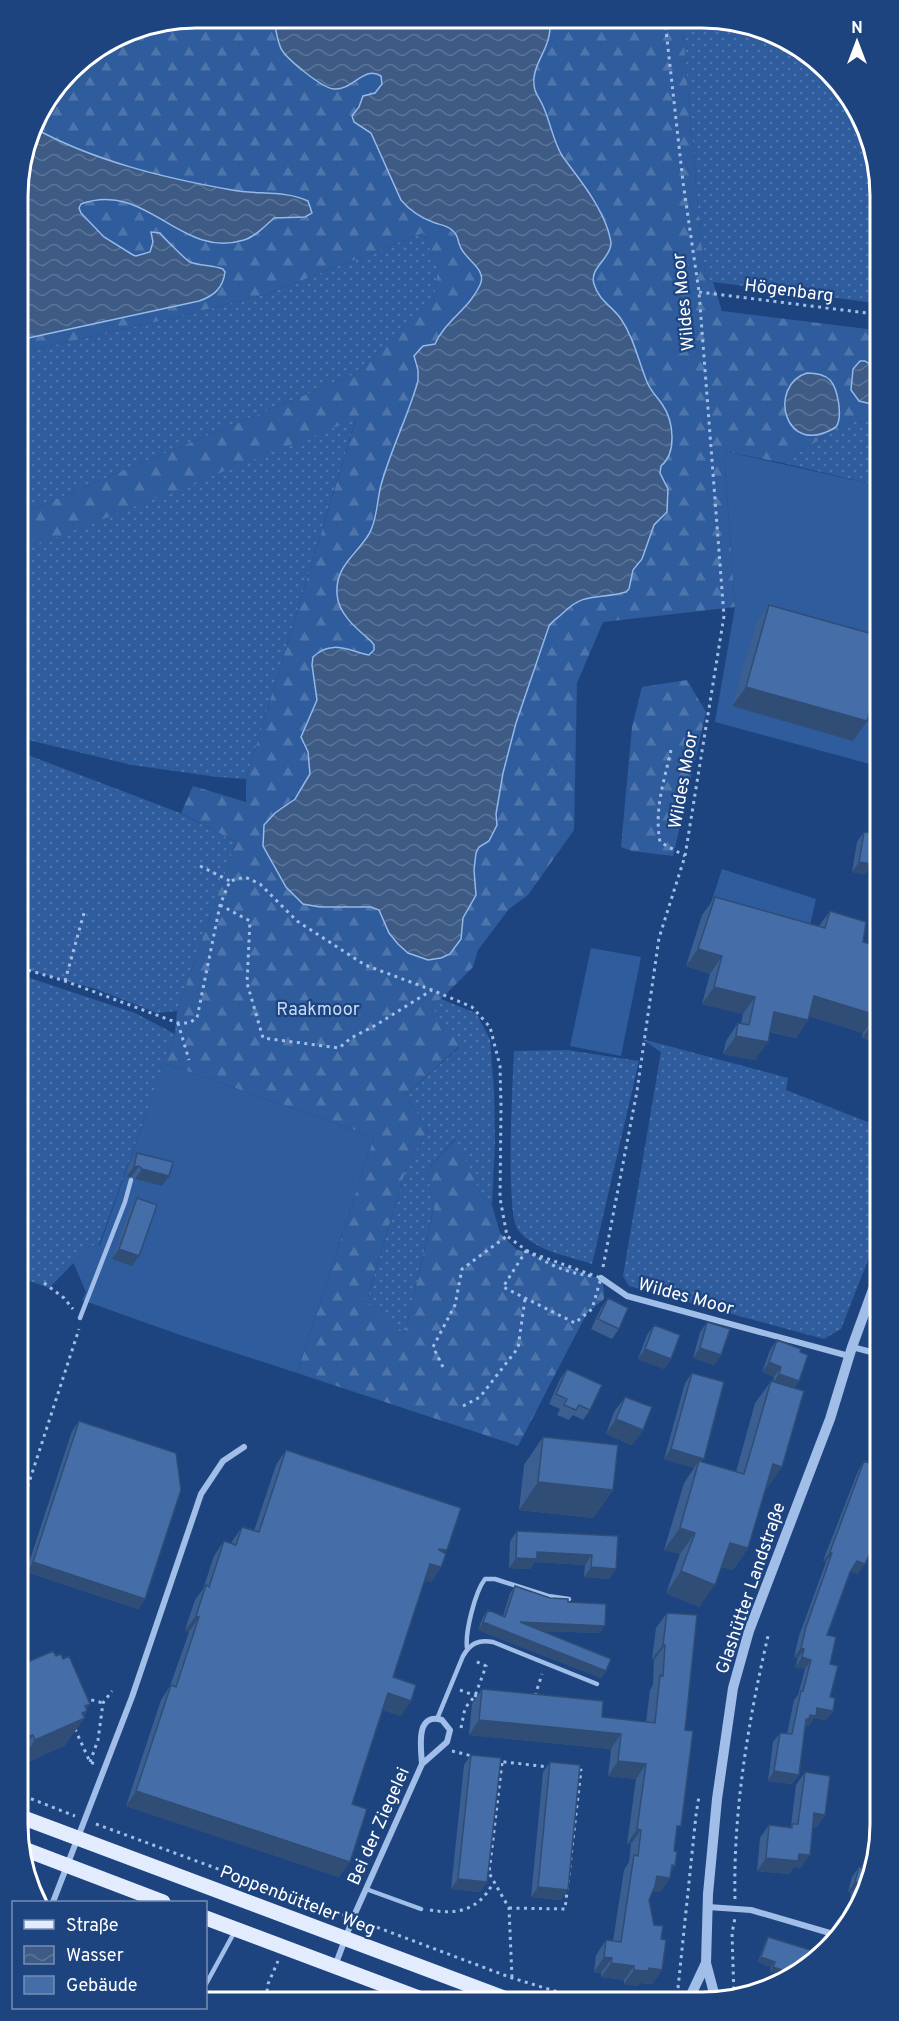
<svg xmlns="http://www.w3.org/2000/svg" width="899" height="2021" font-family="Overpass,sans-serif">
	<style>
		.grass { fill: url(#grass-dots) }
		.forest { fill: url(#forest-firs) }
		.garden { fill: #2f5c9d }
		.water { fill: url(#water-waves); stroke: #93b8ea; stroke-width: 1.5 }
		.lines { fill: none; stroke-linecap: round; stroke-linejoin: round }
		.path { stroke: #a0bee8; stroke-width: 3; stroke-dasharray: 3 4.5; stroke-linecap: butt }
		.service { stroke: #a0bee8; stroke-width: 4.5 }
		.minor { stroke: #a0bee8; stroke-width: 6 }
		.tertiary { stroke: #a0bee8; stroke-width: 10 }
		.primary { stroke: #e3ecfe; stroke-width: 15 }
		.wall { fill: #3b5f91 }
		.shaded-wall { fill: #304d76 }
		.building { fill: #456ea9; stroke: #304d76; stroke-width: 1.5 }
		.labels { text-anchor: middle; stroke-width: 4.5; stroke-linejoin: round; paint-order: stroke }
		.street-label { font-size: 18px; fill: #fff; stroke: #1d447f }
		.park-label { font-size: 18px; fill: #c4d9f6; stroke: #1d447f }
		.rim { fill: none; stroke: #fff; stroke-width: 3 }
	</style>
	<defs>
		<pattern id="grass-dots" width="8" height="8" patternUnits="userSpaceOnUse" patternTransform="scale(1.5)"><rect width="8" height="8" fill="#2f5c9d"/><path d="M2 2h.1M6 6h.1" fill="none" stroke="#4e74ac" stroke-width="1.8" stroke-linecap="round"/></pattern>
		<pattern id="forest-firs" width="22" height="20" patternUnits="userSpaceOnUse" patternTransform="scale(1.5)"><rect width="22" height="20" fill="#2f5c9d"/><path d="M5 1l3.5 6h-7zM16 11l3.5 6h-7z" fill="#4e74ac"/></pattern>
		<pattern id="water-waves" width="16" height="10" patternUnits="userSpaceOnUse" patternTransform="scale(1.5)"><rect width="16" height="10" fill="#3e5b86"/><path d="M0 5q4-4 8 0t8 0" fill="none" stroke="#5b7498"/></pattern>
	</defs>
	<rect width="100%" height="100%" fill="#1d447f"/>
	<path class="grass" d="M682,21h55l83,42 31,35 24,52v153l-162,-21 -6,-3 -6,-37z
		M423,233l15,35 -4,34 -79,72 -335,140 -1,-161 153,-35 95,-24z
		M305,414l51,4 -110,361 -29,-2 -85,-12 -112,-27v-196z
		M876,420v65l-93,-22 62,-40z
		M20,752l160,61 56,29 -59,169 -20,2 -61,-24 -75,-21z
		M21,975l114,38 40,21 -76,211 -9,1 -41,42 -27,-10z
		M441,999l35,14 14,26 4,51 1,52 -3,63 -11,-10 -26,-56 -28,31 7,37 -29,126 -39,-30 41,-137 21,-36 -23,-35 55,-48 -31,-43z
		M642,1039l146,39 -2,12 92,36 1,106 -38,97 -17,10 -195,-53 -6,-10 38,-224z
		M567,1050l72,11 -47,203c-24,-8 -57,-13 -74,-34 -13,-18 -5,-150 -4,-179z"/>
	<path class="forest" d="M197,18h78c0,13 5,26 11,36 7,11 35,34 49,35 17,2 28,-24 46,-13l2,8 -8,9 -12,3 -4,11 -7,9 2,6 17,11 30,67 30,22 22,8 5,7 2,10 20,25 1,12 -12,18 -30,33 -4,9 -12,2 -9,16 4,8v10l-37,106 -11,46 -19,23 -7,13 -5,11 -2,17 37,49v5l-4,5c-14,-3 -27,-10 -41,-8l-13,35 1,18 -14,45c20,29 -5,52 -28,68l5,62 6,12 51,20h34l8,3 10,23 72,6 2,-21 13,-23 -2,-25 2,-17 3,-6 10,-6 8,-16 -1,-11 7,-41 13,-50 33,-97c4,-6 9,-8 14,-13 18,-18 29,-15 53,-18l26,-36 12,-34 13,-14 2,-15 -9,-23 1,-7 6,-5 -14,-69 -6,-8 -9,-28 -6,-11 -1,-11 -12,-18 -10,-8 -16,-25v-9l18,-31 -9,-29 -32,-49 -8,-10 -19,-49 -8,-17v-20l13,-27 3,-22 131,1 19,221 6,37 6,3 9,29 153,19 1,90 -31,3 -62,40 -59,-12 11,156 -132,15 -26,61 -3,147 -46,65 -19,14 -31,41 -5,17 -32,32 -11,5 30,42 -55,49 23,35 -21,36 -41,136 39,31 29,-125 -7,-38 29,-31 25,56 11,10 8,28 16,16 87,31 1,19 -17,14 -69,133 -221,-73 77,-236 -210,-74 11,-29 2,-23 59,-169 -55,-29 12,-27 53,16v-23l110,-360 -336,133v-38l335,-140 79,-73 4,-33 -15,-35 -156,61 -95,24 -153,35v-13l180,-39 21,-34 -32,-5 -13,-15 -12,-8 -4,-6 -8,-1 2,10 -3,10 -14,4 -3,-1 -29,-18 -23,-24 -2,-5 2,-4 14,-4 17,-1 15,2 69,37 65,-7 13,-13 31,-1 -11,-22c-20,-2 -40,-2 -60,-4 -63,-10 -144,-32 -200,-63l3,-11 42,-54 50,-32z
		M687,680l19,32 -33,144 -41,-5 -11,-4 11,-120 10,-40z"/>
	<path class="garden" d="M724,451l152,34 1,281 -162,-44 20,-115z
		M722,869l94,30 -10,44 -98,-31z
		M591,948l50,9 -20,99 -51,-10z
		M164,1063l210,74 -77,236 -117,-38 -98,-35 4,-8 -13,-30 17,-16 10,-1z"/>
	<path class="water" d="M275,18l276,2c-1,7 -1,16 -4,23 -5,15 -17,29 -12,47 2,6 6,11 8,16 7,15 11,38 20,51 17,23 36,46 45,73 1,4 3,10 3,14 -1,15 -22,24 -17,40 5,17 19,23 27,35 13,19 17,41 26,63 3,8 10,15 15,22 12,17 15,49 -1,62l-1,7 8,16 -1,23 -13,13 -12,34 -9,11 -4,19 -3,3c-28,8 -41,-1 -63,21 -5,5 -10,7 -14,13l-33,97 -13,50 -7,41 1,11 -8,16 -10,6 -3,6 -2,17 2,25 -13,23 -2,21 -11,15 -9,4 -13,2 -20,-7 -10,-9 -9,-11 -10,-23 -8,-3h-51l-17,-3 -17,-17 -23,-41 1,-21 11,-12 20,-14 15,-25 -2,-22 -7,-15 16,-37 -5,-35 1,-8c18,-18 36,-6 56,-2l5,-5v-5l-3,-4c-14,-12 -33,-27 -34,-47 -2,-28 20,-40 32,-60 8,-13 8,-34 12,-49 10,-36 27,-69 37,-104v-11l-4,-14 9,-10 12,-2c10,-23 35,-36 45,-59 8,-16 -16,-26 -20,-39 -3,-6 -1,-11 -8,-16 -4,-4 -11,-5 -17,-7 -14,-5 -24,-11 -34,-23l-30,-67 -17,-11 -2,-6 7,-9 4,-11 12,-3 7,-9 -1,-8c-17,-11 -29,15 -47,13 -12,-1 -51,-32 -54,-43 -3,-8 -5,-19 -5,-28z
		M34,128c60,33 130,50 198,62 26,5 52,0 76,11l4,12 -7,4 -31,1c-9,8 -19,19 -30,22 -64,20 -97,-60 -163,-36l-2,4 2,5 23,24 29,18 3,1 14,-4 3,-10 -2,-10 9,1c2,3 27,28 30,29 10,4 23,3 33,7l2,3c-2,16 -11,24 -26,29l-180,39 -1,-155z
		M860,361h5l6,4 5,-1v41l-17,-4 -8,-11 2,-21z
		M807,373c8,0 17,1 23,7 8,9 13,37 6,47 -52,33 -69,-42 -29,-54z"/>
	<g class="lines">
		<path class="path" d="M699,292l176,22
			M671,750c-7,32 -17,59 -11,92l25,14
			M200,866l30,15
			M220,905l30,16 -3,62 16,55 76,10 12,-10 25,-13 56,-35
			M21,968l44,13 113,42h11l8,-5 23,-113 10,-24 15,-4 15,7 37,37 68,44 67,25 40,17 18,20 10,39 1,40 -1,92 7,38c26,20 51,36 84,40
			M65,981l19,-68
			M178,1023l11,37
			M526,1251l75,27 -9,31 -17,14 -72,-36z
			M603,1267l34,-176 22,-153 26,-82 39,-240 -25,-324 -16,-110 -18,-161
			M44,1283l20,15 9,11
			M443,1367l-10,-20 22,-42 7,-36 45,-33
			M463,1406l17,-9 38,-49 7,-49
			M23,1501l56,-172
			M460,1690l19,7
			M535,1696l7,-22
			M84,1698l19,5
			M461,1728l4,-20 10,-12 11,-30 -13,-6
			M75,1729l15,33 5,2
			M452,1751l20,5
			M496,1761l53,6
			M90,1762l8,-22 5,-37 9,-12
			M502,1763l-13,110 20,35 3,70
			M24,1796l51,20
			M96,1824l247,91
			M735,1899c-2,-87 13,-177 33,-263
			M509,1908l56,1 16,-139h-4
			M430,1910c28,5 49,0 63,-27
			M363,1922l149,56 66,20
			M678,1988l18,-173 3,-19
			M734,1997l-2,-64 3,-15
			M266,1999l2,-15 10,-23"/>
		<path class="service" d="M80,1318l45,-116 6,-22
			M467,1648c-2,-16 8,-56 18,-69h10l53,17 21,3
			M437,1719l26,-63c7,-12 15,-17 30,-14l104,42
			M366,1889l55,20
			M206,1984l29,-53"/>
		<path class="minor" d="M601,1278l26,18 222,60
			M852,1347l27,7
			M53,1902l79,-205 69,-203 22,-33 21,-14
			M708,1907l43,3 89,26
			M335,1966l18,-48 69,-154 25,-22 3,-12 -8,-10c-27,-8 -21,28 -20,44"/>
		<path class="tertiary" d="M690,1997l16,-34
			M715,1997l-9,-34 2,-69 9,-95 16,-111 16,-57 81,-212 22,-72 27,-74"/>
		<path class="primary" d="M24,1818l480,180
			M24,1849l139,53
			M206,1918l213,80"/>
	</g>
	<path class="wall" d="M769,605l107,30 1,69 -24,37 -121,-35 24,-82z
		M864,832l8,32 -7,10 -13,-2 5,-30z
		M715,897l104,29 11,-15 33,31 8,2 7,-9v108l-16,-5 1,-5 -54,-17 -1,4 -12,18 -26,-6 -15,28 -32,-6 3,-13 12,-18 3,1 2,-10 -41,-10 8,-30 -24,-8 16,-51z
		M137,1153l25,33 -27,-7 -3,-3 -6,1 4,-14z
		M137,1198l2,58 -7,10 -20,-7 18,-51z
		M608,1298l11,31 -7,10 -21,-10 10,-21z
		M707,1322l14,33 -7,10 -21,-7 7,-26z
		M654,1325l17,34 -7,10 -26,-10 9,-24z
		M777,1340l23,12 -1,29 -5,7 -12,79 -15,21h-1l-18,60 -15,22 -12,-3 -22,40 -33,-14 14,-39 -16,-4 20,-67 10,-15 -30,-9 21,-76 7,-10 9,89 35,10 19,-69 16,-22 2,1 1,-5 -12,-5 8,-22z
		M567,1369l23,41 -7,10 -10,-5 -4,5 -12,-5 3,-6 -11,-5 11,-25z
		M625,1397l18,33 -11,15 -26,-11 8,-22z
		M79,1421l66,178 -7,10 -112,-37 46,-141z
		M543,1437l70,53 -20,28 -74,-8 5,-45z
		M879,1437v63l-1,5h1l1,28 -5,7 -17,34 -7,-3 -24,64 3,29v33l3,14 -7,9 -12,-2 -5,8 -3,-1 -14,59 -24,-3 5,-39 7,-9 7,1 7,-34 4,-5 7,-26 -10,-2 3,-9 -4,-1 5,-21 27,-74 -3,-1 35,-90 6,-10 5,2z
		M286,1450l161,100 -2,3 -4,14 -10,15 -6,-2 -32,97 8,39 -18,-6 -31,94 -13,73 -213,-71 35,-106 9,-14 19,-54 -4,-2 10,-30 8,-11 11,-33 10,-15 7,2 11,-16 12,4 22,-66z
		M517,1531l101,5 -2,33 -7,10 -25,-2 1,-12 -50,-3 -5,7 -21,-1 1,-27z
		M515,1586l35,12 18,4 32,31 -59,-2 65,40 -5,7 -123,-48 5,-13 5,-7 15,6 7,-23z
		M667,1613l18,117 -9,103 -6,45 -10,14 -7,-1 -4,9 5,25 7,14 1,31 -10,14 -12,-1 -2,3 -14,-2v-4l-23,-3v-4l-7,-1 2,-17 10,-15 7,1 11,-71 5,-8 2,-18h-4l9,-65 -28,-3 3,-27 -142,-14 3,-31 10,-15 120,28 44,5 4,-32 3,-5 1,-25 -2,-1 4,-31z
		M56,1656l34,48 -4,5 1,2 -22,34 -41,19 -1,-100z
		M471,1755l16,127 -7,10 -29,-3 13,-124z
		M550,1762l18,128 -7,10 -30,-3 12,-125z
		M805,1772l20,43 -9,13 -3,-1 -12,41 -7,-1 -5,7 -32,-3 3,-33 9,-13 21,2 1,-1 5,-41z
		M864,1862l3,31 -5,9 -12,-4 1,-5 -3,-1 4,-15 7,-10h2z
		M768,1937l55,17 -53,18 1,-5 -13,-5 7,-20z"/>
	<path class="shaded-wall" d="M746,687l121,34 -14,20 -121,-35z
		M875,693l2,1v10l-8,11z
		M859,862l13,2 -7,10 -13,-2z
		M698,949l24,7 -12,18 -24,-8z
		M714,987l41,10 -12,17 -41,-10z
		M814,996l62,19 -13,18 -61,-19z
		M774,1012l34,8 -12,18 -35,-9z
		M874,1021l4,1v21l-16,-5z
		M736,1036l32,6 -13,18 -32,-6z
		M139,1166l-7,10 -6,1 8,-10z
		M142,1169l27,7 -7,10 -27,-7z
		M119,1249l20,7 -7,10 -20,-7z
		M700,1348l21,7 -7,10 -21,-7z
		M645,1349l26,10 -7,10 -26,-10z
		M769,1362l12,5 -7,10 -12,-5z
		M779,1374l20,7 -7,10 -20,-7z
		M616,1419l27,11 -11,15 -26,-11z
		M671,1449l33,10 -7,9 2,-7 -5,7 -30,-9z
		M773,1464l9,3 -15,21 -10,-3z
		M538,1482l75,8 -20,28 -74,-8z
		M680,1528l15,5 -15,21 -16,-4z
		M730,1543l18,5 -15,22 -18,-5z
		M438,1549l9,1 -10,14 4,3 -10,15 -11,-3z
		M537,1552l55,3 -7,10 -50,-3 -5,7 -21,-1 7,-10z
		M830,1552l2,1 -6,9 -3,-1z
		M857,1561l8,3 -7,10 -8,-4z
		M33,1562l112,37 -7,10 -112,-37z
		M591,1567l25,2 -7,10 -25,-2z
		M681,1571l34,14 -16,22 -33,-14z
		M196,1616l3,1 -10,15 -4,-2z
		M483,1622l123,49 -5,7 -123,-48z
		M520,1622l85,4 -5,7 -85,-3z
		M663,1645h2l-11,15 -2,-1z
		M801,1648l3,1 -6,9 -4,-1z
		M802,1657l9,3 -6,9 -10,-2z
		M388,1693l23,8 -10,15 -23,-8z
		M90,1704l-6,8 3,-1 -6,8 4,-1 -20,27 -41,19v-8l11,-16 50,-34z
		M817,1708l16,3 -7,9 -12,-2 -5,8 -4,-1 -5,4 10,-14z
		M479,1720l142,14 -10,15 -142,-14z
		M33,1735l-9,13v-3l5,-9z
		M618,1761l28,3 -10,15 -28,-3z
		M774,1771l25,4 -7,9 -24,-3z
		M136,1791l214,71 -11,15 -213,-71z
		M814,1813l11,2 -9,13 -11,-2z
		M637,1829l4,1 -10,14h-4z
		M799,1854l11,1 -9,13 -7,-1 -5,7 -32,-3 9,-13z
		M672,1865l3,1 -8,11 3,1 -10,14 -13,-1 10,-15z
		M458,1879l29,3 -7,10 -29,-3z
		M855,1882l3,1 -7,10 -3,-1z
		M538,1887l30,3 -7,10 -30,-3z
		M857,1888l11,3 -6,11 -12,-4z
		M604,1957l8,1 -11,15 -7,-1z
		M761,1957l14,5 -4,5 -13,-5z
		M611,1963l23,3 -10,14 -23,-3z
		M773,1967l25,8 -8,3 -20,-6z
		M649,1968l13,2 -10,14 -12,-1 -2,3 -14,-2 10,-14z"/>
	<path class="building" d="M769,605l107,30 1,59 -2,-1 -8,28 -121,-34z
		M864,832l13,2 -5,30 -13,-2z
		M715,897l110,31 5,-17 36,11 -3,20 14,4 1,-1v77l-4,-1 2,-6 -62,-19 -6,24 -34,-8 -6,30 -32,-6 2,-13 11,2 6,-28 -41,-10 8,-31 -24,-7z
		M137,1153l36,9 -4,14 -27,-7 -3,-3 -5,1z
		M137,1198l20,7 -18,51 -20,-7z
		M608,1298l20,10 -9,21 -21,-10z
		M707,1322l23,7 -9,26 -21,-7z
		M654,1325l26,10 -9,24 -26,-10z
		M777,1340l24,9 -1,3 8,3 -9,26 -20,-7 2,-7 -12,-5z
		M567,1369l35,16 -12,25 -11,-5 -3,5 -12,-5 3,-6 -11,-5z
		M692,1373l32,9 -20,77 -33,-10z
		M771,1381l33,10 -22,76 -9,-3 -25,84 -18,-5 -15,42 -34,-14 14,-38 -15,-5 19,-67 45,13z
		M625,1397l27,10 -9,23 -27,-11z
		M79,1421l97,32 5,37 -36,109 -112,-37z
		M543,1437l75,8 -5,45 -75,-8z
		M879,1445v55l-1,5h1l1,24 -15,35 -8,-3 -7,11 -23,63 9,2 -6,27 8,2 -8,31 5,1 -2,13 -16,-3 -1,8 -6,-1 -1,4h-3l-7,56 -25,-4 6,-38 12,1 9,-43h2l8,-31 -9,-3 2,-8 -3,-1 5,-21 26,-74 -2,-1 34,-91 8,3z
		M286,1450l175,58 -14,42 -9,-1 8,5 -5,13 -11,-3 -37,113 23,8 -5,16 -23,-8 -36,111 15,5 -17,53 -214,-71 35,-106 5,2 23,-70 -3,-1 10,-31 3,2 15,-46 12,4 6,-18 17,5z
		M517,1531l101,5 -2,33 -25,-2 1,-12 -55,-3v7l-21,-1z
		M515,1586l35,12 18,1v3l38,2 -1,22 -85,-4 91,37 -5,12 -123,-49 5,-12 17,7z
		M667,1613l30,2 -12,115 8,1 -12,95h-4l-3,25 3,1 -2,14 -3,-1 -2,13 -13,-2 -2,10 -6,14 5,25 9,1 -2,13 5,1 -4,30 -13,-2 -1,3 -14,-1v-4l-23,-3 1,-5 -8,-1 2,-17 15,2 13,-87 4,1 3,-26 -4,-1 9,-65 -28,-3 3,-27 -142,-14 3,-31 121,12 -1,16 53,6 5,-48 3,1 2,-31h-2z
		M53,1651l3,5 5,-2 2,5 6,-3 21,48 -5,2 2,5 -5,2 3,5 -50,22 -2,-5 -4,1 -2,-4 -3,1 -1,-69z
		M471,1755l30,3 -14,124 -29,-3z
		M550,1762l30,3 -12,125 -30,-3z
		M805,1772l25,4 -5,39 -11,-2 -4,42 -11,-1 -1,7 -32,-3 3,-33 23,3v-4h6z
		M864,1862l10,3 -6,26 -11,-3 1,-5 -3,-1 4,-15 4,1z
		M768,1937l55,17 -22,19 -3,2 -25,-8 2,-5 -14,-5z"/>
	<g class="labels">
		<g class="street-label">
			<text transform="translate(789 290) rotate(7)" y="6">Högenbarg</text>
			<text transform="translate(683 302) rotate(-96)" y="6">Wildes Moor</text>
			<text transform="translate(683 780) rotate(-80)" y="6">Wildes Moor</text>
			<text transform="translate(686 1296) rotate(15)" y="6">Wildes Moor</text>
			<text transform="translate(750 1588) rotate(-71)" y="6">Glashütter Landstraße</text>
			<text transform="translate(378 1826) rotate(-66)" y="6">Bei der Ziegelei</text>
			<text transform="translate(298 1900) rotate(21)" y="6">Poppenbütteler Weg</text>
		</g>
		<g class="park-label">
			<text x="318" y="1015">Raakmoor</text>
		</g>
	</g>
	<path d="M0 0H899V2021H0ZM196 28H702A168 168 0 0 1 870 196V1824A168 168 0 0 1 702 1992H196A168 168 0 0 1 28 1824V196A168 168 0 0 1 196 28Z" fill="#1d447f" fill-rule="evenodd"/>
	<path class="rim" d="M196 28H702A168 168 0 0 1 870 196V1824A168 168 0 0 1 702 1992H196A168 168 0 0 1 28 1824V196A168 168 0 0 1 196 28Z"/>
	<rect x="12" y="1901" width="195" height="108" fill="#1d447f" stroke="#778fb2" stroke-width="1.5"/>
	<rect x="24" y="1920" width="30" height="9" fill="#e3ecfe" stroke="#778fb2" stroke-width="1.5"/>
	<text x="66" y="1931" font-size="18" fill="#ffffff">Straße</text>
	<rect x="24" y="1946" width="30" height="18" fill="url(#water-waves)" stroke="#778fb2" stroke-width="1.5"/>
	<text x="66" y="1961" font-size="18" fill="#ffffff">Wasser</text>
	<rect x="24" y="1976" width="30" height="18" fill="#456ea9" stroke="#778fb2" stroke-width="1.5"/>
	<text x="66" y="1991" font-size="18" fill="#ffffff">Gebäude</text>
	<g transform="translate(857 42)" stroke="#1d447f" stroke-width="4.5" paint-order="stroke">
	<path d="M0-4.5L10 22L0 15L-10 22Z" fill="#ffffff"/>
	<text y="-9" font-size="16" font-weight="bold" text-anchor="middle" fill="#ffffff">N</text>
	</g>
</svg>
